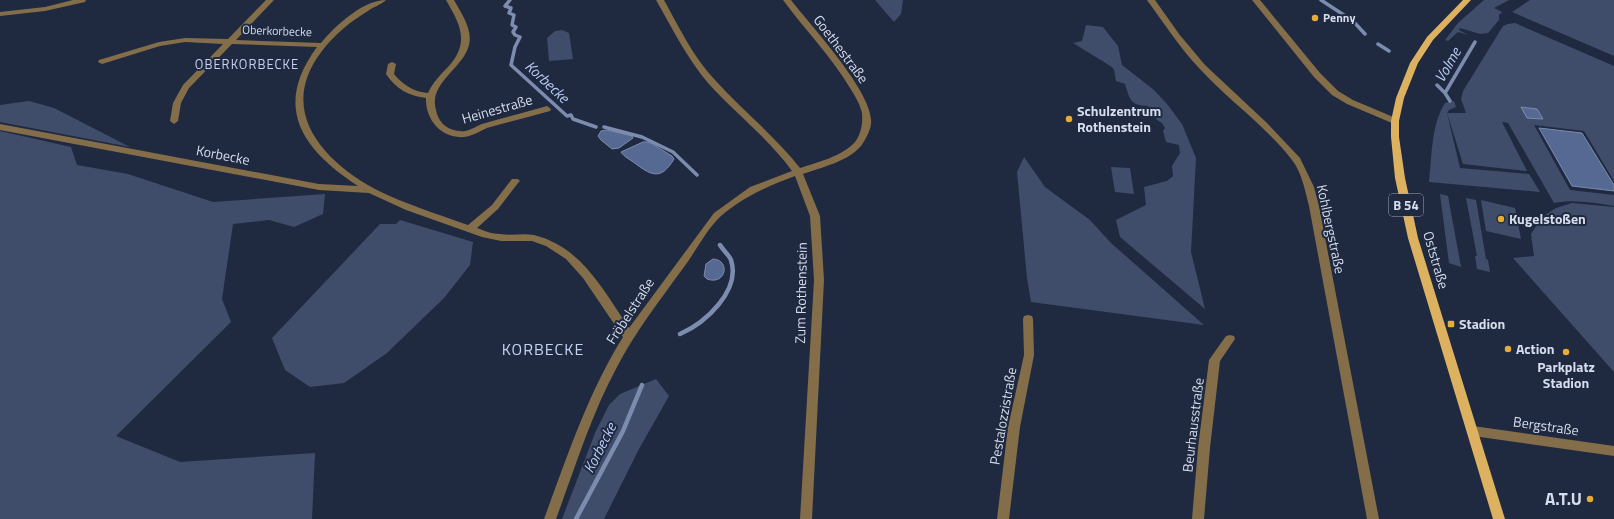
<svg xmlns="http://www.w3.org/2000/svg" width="1614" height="519" font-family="'Titillium Web',sans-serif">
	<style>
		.green { fill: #404d6a }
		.water { fill: #566993; stroke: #7c8cae }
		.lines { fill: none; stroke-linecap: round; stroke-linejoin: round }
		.stream-far1 { stroke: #7c8cae; stroke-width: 3.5 }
		.stream { stroke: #7c8cae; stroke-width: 4.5 }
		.minor { fill: #836e49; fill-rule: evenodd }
		.major { fill: #dcb160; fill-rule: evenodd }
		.poi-dot { fill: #e5ad36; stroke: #1f2940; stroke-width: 1.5 }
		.labels { text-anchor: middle; stroke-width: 4; stroke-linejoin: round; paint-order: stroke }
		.far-poi-label { font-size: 12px; font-weight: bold; fill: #d6ddec; stroke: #1f2940; text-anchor: start }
		.far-street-label { font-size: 12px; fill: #d6ddec; stroke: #1f2940 }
		.far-quarter-label { font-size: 13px; letter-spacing: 1px; fill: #c4d2ef; stroke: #1f2940 }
		.shield { fill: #1f2940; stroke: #9fa7b8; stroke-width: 1 }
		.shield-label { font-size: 13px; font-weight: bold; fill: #d6ddec }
		.street-label { font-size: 14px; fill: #d6ddec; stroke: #1f2940 }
		.poi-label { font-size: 14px; font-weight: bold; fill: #d6ddec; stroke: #1f2940; text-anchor: start }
		.water-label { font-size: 15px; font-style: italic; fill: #b9ccf5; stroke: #1f2940 }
		.quarter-label { font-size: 16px; letter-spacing: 1px; fill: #c4d2ef; stroke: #1f2940 }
		.near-poi-label { font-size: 17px; font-weight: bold; fill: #d6ddec; stroke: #1f2940; text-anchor: end }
	</style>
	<rect width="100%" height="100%" fill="#1f2940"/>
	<path class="green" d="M875,0h28l-2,14 -7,8z
		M1484,0h25l-15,8 8,4 -3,3v5l-11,13 -8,1 -20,-6 -1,2 9,5 -10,-3 -10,9 -3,-1 13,-17z
		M1530,0h84v56l-102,-44z
		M1515,23l99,43v115l-30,-50 -50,-6 36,65 44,5v11c-20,-3 -40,-7 -60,-3l-46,-80 -6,-1 25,49 -64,-7 -16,-51 13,55 69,6 11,18 -111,-10c3,-25 2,-57 16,-79l9,-2 2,6 -7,3 -2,3h19l-5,-14 2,-8 40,-65 5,-2z
		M1086,25l17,2 15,19 4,19 32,25 13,14 15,20 14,34 -5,94 14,57 -85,-72 -4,-17 30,-15 -2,-18 23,-6 6,-5 -1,-10 8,-13 -1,-8 -13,-3 -3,-11 2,-3 -3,-5 -5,-3 -9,-14c-18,-1 -18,-6 -23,-22l-9,-3 -2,-11 -2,-3 -39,-24 9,-2z
		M562,30l7,3 4,26 -24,2 -2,-23 8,-7z
		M29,101l25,7 76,39 -130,-25v-17z
		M0,131l71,16 6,18 51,9 85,28 112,-8 -2,20 -29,13 -25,-7 -36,4 -11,75 9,23 -115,114 64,26 135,-9 -3,66h-312z
		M1024,157l21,30 45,33 21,23 93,82 -173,-23 -4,-24 -10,-106z
		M1111,167l19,1 4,26 -19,-2z
		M1440,194l8,2 13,71 -12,-4z
		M1466,198l10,2 10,59 2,1 2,12 -13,-3 -2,-13h2z
		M1481,200l34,8 6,31 -35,-8z
		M1572,203l42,4v165l-101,-114 21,-2 -3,-22 11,-17 14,-9z
		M400,220l73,22 -3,23 -26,33 -57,55 -43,30 -34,4 -25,-17 -13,-32 108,-114h16z
		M656,379l13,17 -30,53 -35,70h-42l33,-86 14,-28 11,-11z"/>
	<path class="water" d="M1521,107l16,2 6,10 -16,-1z
		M1539,128l43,5 32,52v6l-42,-5z
		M607,130l25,6 1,2 -14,10 -7,1 -11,-9 -3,-4 3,-5z
		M643,142h6l23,14 2,3c-12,20 -21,18 -38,5 -5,-4 -12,-7 -15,-12z
		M713,259c18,1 13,27 -6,20l-3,-3 2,-12z"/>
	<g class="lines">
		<path class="stream-far1" d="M510,0l-5,6 6,2 -2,5 5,2 -2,10 4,2 -3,5 2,3 5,2 -5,10 -4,18 56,51 4,-1 2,4 23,8
			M1321,0l32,21 12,13
			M1378,44l11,7
			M1437,85l8,8
			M1450,101l-5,-8 30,-51
			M604,127l38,10 31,15 24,23"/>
		<path class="stream" d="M680,334c25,-11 61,-43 51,-74 -2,-5 -8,-10 -11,-15
			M576,519l47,-88 19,-46"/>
		<path class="minor" d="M73,0h13l-1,2 -40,9 -45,5v-4l45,-5z
			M266,0h8l-38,40 85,3c14,-17 42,-43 65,-43 -5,5 -13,7 -18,11 -17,10 -34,24 -46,40 -45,58 -1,109 53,138 30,15 62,25 93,36l24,-20 20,-26h6l2,2 -2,2 -20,26 -21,19c8,3 15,6 23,6 11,2 23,-1 34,1 48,12 69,55 95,93l85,-115 36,-26 42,-16c-24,-33 -57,-58 -84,-88 -21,-25 -36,-55 -52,-83h8c15,27 29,57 51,80 27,30 60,56 85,88 18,-6 41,-11 55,-26 6,-8 8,-19 7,-29 -2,-9 -7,-17 -12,-25 -19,-32 -45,-58 -67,-88h8c19,25 84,94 80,124 -1,8 -6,16 -10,22 -14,16 -39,21 -58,28l17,42 4,64 -12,239h-12l14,-239 -4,-64 -15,-40c-27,10 -52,21 -74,40 -15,14 -25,35 -37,51 -24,33 -49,65 -67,100 -26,48 -42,101 -61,152h-12c23,-62 44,-126 79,-182l-40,-59 -17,-19 -20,-13 -14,-5h-31l-19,-4 -76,-27 -37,-17 -50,-3 -319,-60v-6l319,60 39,2c-55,-36 -86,-78 -41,-139l-85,-3 -43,44 -8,15 -3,18 -4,3 -4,-3 3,-18 10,-18 40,-41 -38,-2 -25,4 -58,18 -4,-2 1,-2 60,-18 26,-4 43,1z
			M446,0h8c7,13 19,29 15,45 -6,24 -41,38 -33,65 1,5 3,10 7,14 5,5 14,8 22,7 6,-1 12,-5 17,-7 22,-6 43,-12 65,-18l4,3 -1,2c-21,6 -42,11 -63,17 -7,3 -14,8 -23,9 -22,2 -39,-17 -38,-39 -17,-2 -30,-9 -40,-24l2,-10 4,-2 4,2 -2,10c9,11 20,18 34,19 5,-11 13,-19 21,-27 21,-24 11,-42 -3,-66z
			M1147,0h8l24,34 26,31 62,58 33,35 14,29 5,19 60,313h-12l-58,-313c-4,-15 -7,-33 -17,-46 -26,-34 -64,-60 -93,-92 -20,-21 -35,-45 -52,-68z
			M1252,0h8l60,73 18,18 15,9 45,19 1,2 -1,2h-6l-45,-19 -15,-9 -18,-18z
			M1028,315l4,1 1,3 1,36 -14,72 -11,92h-12l11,-92 16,-72 -1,-36 1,-3z
			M1230,335l4,1 1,3 -15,22 -10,87 -6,71h-12l6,-71 11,-88 17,-24z
			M1473,426l141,20v10l-141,-20 -4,-1 -2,-4 2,-4z"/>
		<path class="major" d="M1463,0h8l-38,40 -15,23 -14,35 -5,23v16l6,41 13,60 87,281h-12l-85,-281 -13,-60 -4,-41v-16l5,-23 14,-35 17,-26z"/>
	</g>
	<g class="poi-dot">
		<circle cx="1315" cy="18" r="4"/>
		<circle cx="1069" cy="119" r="4"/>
		<circle cx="1501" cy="219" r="4"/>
		<rect x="1447" y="320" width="8" height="8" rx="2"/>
		<circle cx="1508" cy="349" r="4"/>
		<circle cx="1566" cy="352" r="4"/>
		<circle cx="1590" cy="499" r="4"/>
	</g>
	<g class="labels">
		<g class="far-poi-label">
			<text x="1323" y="22">Penny</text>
		</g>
		<g class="far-street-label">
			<text transform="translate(277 31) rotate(2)" y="4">Oberkorbecke</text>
		</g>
		<g class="far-quarter-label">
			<text x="247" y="69">OBERKORBECKE</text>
		</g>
		<rect class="shield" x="1389" y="194" width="34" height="22" rx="3"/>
		<g class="shield-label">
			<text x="1406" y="210">B 54</text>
		</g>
		<g class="street-label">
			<text transform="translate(841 49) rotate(53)" y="5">Goethestraße</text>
			<text transform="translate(497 109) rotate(-16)" y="5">Heinestraße</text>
			<text transform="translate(223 155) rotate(11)" y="5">Korbecke</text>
			<text transform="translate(1331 229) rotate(78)" y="5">Kohlbergstraße</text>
			<text transform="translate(1436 260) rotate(74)" y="5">Oststraße</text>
			<text transform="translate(801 293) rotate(-89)" y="5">Zum Rothenstein</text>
			<text transform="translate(630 311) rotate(-57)" y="5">Fröbelstraße</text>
			<text transform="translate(1003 416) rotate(-80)" y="5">Pestalozzistraße</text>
			<text transform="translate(1193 425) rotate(-83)" y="5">Beurhausstraße</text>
			<text transform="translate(1546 426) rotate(8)" y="5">Bergstraße</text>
		</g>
		<g class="poi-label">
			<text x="1077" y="116">Schulzentrum<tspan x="1077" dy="16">Rothenstein</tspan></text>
			<text x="1509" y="224">Kugelstoßen</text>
			<text x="1459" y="329">Stadion</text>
			<text x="1516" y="354">Action</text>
			<text x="1566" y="372" text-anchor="middle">Parkplatz<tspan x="1566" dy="16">Stadion</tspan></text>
		</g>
		<g class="water-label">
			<text transform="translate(1448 65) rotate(-60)" y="5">Volme</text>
			<text transform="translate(547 82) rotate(43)" y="5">Korbecke</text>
			<text transform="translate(600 448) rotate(-63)" y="5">Korbecke</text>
		</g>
		<g class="quarter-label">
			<text x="543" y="355">KORBECKE</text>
		</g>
		<g class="near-poi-label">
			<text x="1582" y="505">A.T.U</text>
		</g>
	</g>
</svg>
